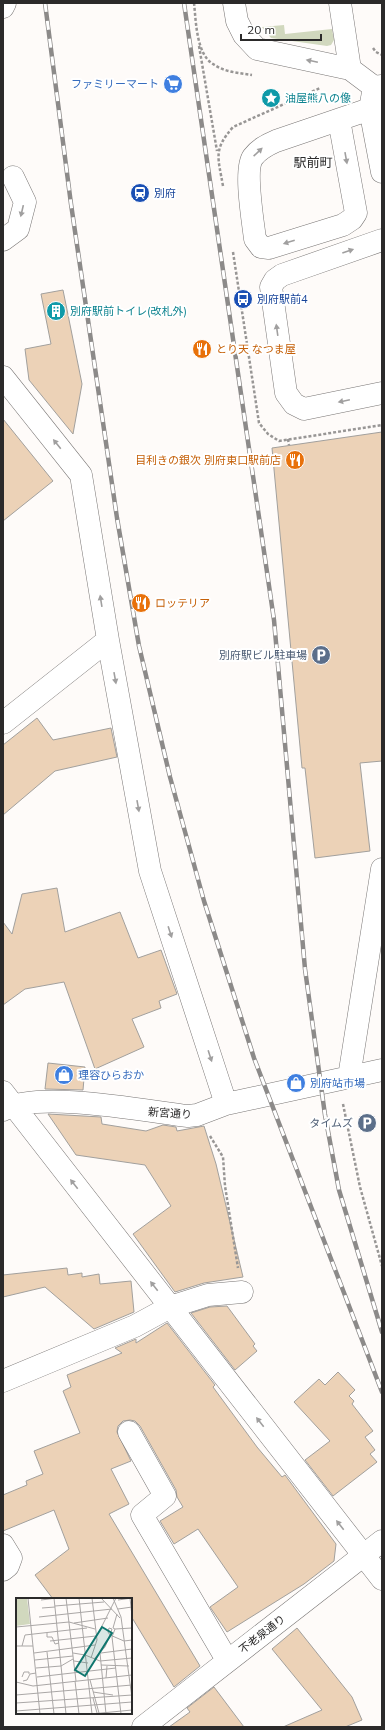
<svg xmlns="http://www.w3.org/2000/svg" width="385" height="1730" font-family="Mulish,'Noto Sans JP',sans-serif">
	<style>
		.green { fill: #d1d8be }
		.building { fill: #ecd2b7; stroke: #a2a09d }
		.lines { fill: none; stroke-linecap: round; stroke-linejoin: round }
		.minor-casing { stroke: #797675; stroke-width: 23 }
		.major-casing { stroke: #797675; stroke-width: 23 }
		.path { stroke: #989695; stroke-width: 2.5; stroke-dasharray: 3 2; stroke-linecap: butt }
		.minor { stroke: #fff; stroke-width: 22 }
		.major { stroke: #fff; stroke-width: 22 }
		.rail-casing { stroke: #8c8a89; stroke-width: 4.5 }
		.rail { stroke: #fff; stroke-width: 3; stroke-dasharray: 9; stroke-linecap: butt }
		.oneway { fill: #a09f9f }
		.labels { text-anchor: middle; stroke-width: 4; stroke-linejoin: round; paint-order: stroke }
		.shop-label { font-size: 11px; fill: #366cbe; stroke: #fff; text-anchor: start }
		.culture-label { font-size: 11px; fill: #0d838f; stroke: #fff; text-anchor: start }
		.transit-label { font-size: 11px; fill: #164399; stroke: #fff; text-anchor: start }
		.food-label { font-size: 11px; fill: #c56008; stroke: #fff; text-anchor: start }
		.service-label { font-size: 11px; fill: #4e5e75; stroke: #fff; text-anchor: end }
		.street-label { font-size: 11px; fill: #2b2a2a; stroke: #fff }
		.quarter-label { font-size: 13px; fill: #2b2a2a; stroke: #fff }
		.inset-road { fill: none; stroke: #aaa7a6; stroke-width: 1 }
		.view { fill: #0f766e; fill-opacity: 0.15; stroke: #0f766e; stroke-width: 2 }
		.inset-edge { fill: none; stroke: #2b2a2a; stroke-width: 2 }
	</style>
	<rect width="100%" height="100%" fill="#fefbf9"/>
	<path class="green" d="M284,25l1,9 47,-5 2,11 -3,5 -4,1 -56,-8 -9,-11z"/>
	<path class="building" d="M63,290l19,94 -9,50 -44,-54 -4,-31 26,-5 -10,-50z
		M3,419l50,62 -50,40z
		M382,432v329l-22,2 10,88 -55,7 -10,-90h-3l-30,-320z
		M37,718l16,22 58,-12 6,29 -62,14 -52,44v-70z
		M57,888l8,44 55,-20 18,46 23,-8 16,44 -18,7 2,7 -29,11 12,28 -49,22 -31,-87 -39,7 -22,16v-83l9,12 10,-40z
		M48,1063l37,4 -2,23 -38,-1z
		M48,1114l53,3 1,7 44,7 17,-6 13,2 1,4 27,-5 12,38 27,113 -39,6 -29,9 -42,-58 38,-28 -26,-41 -69,-10z
		M67,1268l1,7 14,-2v4l17,-3 1,10 31,-3 3,31 -40,17 -49,-42 -42,10v-22z
		M227,1306l28,38 -2,2 4,5 -22,19 -44,-57 19,-6z
		M167,1323l48,62 -2,2 44,60 25,30 3,-2 51,69 -2,17 -30,23 -77,48 -17,-25 28,-20 -40,-58 -24,15 -14,-23 23,-14 -6,-10 -1,-7 -36,-64 -5,-5 -5,-1 -7,1 -5,5 -1,6 14,29 -20,8 18,35 -20,10 91,152 -26,21 -43,-71v-17h-78l-18,-24 34,-26 -15,-39 -51,21v-36l24,-10 -1,-4 17,-7 -9,-23 46,-18 -17,-42 8,-4 -4,-12 55,-22 -7,-5 21,-9v4z
		M338,1372l17,18 -6,6 5,5 -2,3 21,27 -8,6 10,13 -5,4 7,8 -44,34 -28,-36 25,-19 -36,-39 25,-23 6,6z
		M297,1628l55,69 10,23 -17,7h-62l39,-17 -50,-61z
		M214,1687l30,40h-75l21,-15 -3,-4z"/>
	<g class="lines">
		<g class="minor-casing">
			<path id="minor" d="M234,3l3,18 7,14 13,14 93,20 24,18 -4,22 12,63
				M340,3l10,66
				M3,7l2,-4
				M339,120l17,93 -4,6 -9,6 -74,23 -8,-1 -6,-8c-2,-17 -11,-70 -2,-82 6,-8 14,-12 23,-16l94,-32
				M3,240l15,-11 7,-27 -12,-25
				M382,240l-100,35 -7,5 -4,7 15,106 8,11 10,5 78,-16
				M3,377l78,98 27,165 42,231 76,233
				M3,723l105,-83
				M349,1077l33,-208
				M3,1092l379,487
				M3,1110c34,-20 143,1 185,6l9,-1 29,-11 156,-34
				M3,1381l132,-55 35,-19 38,-12 34,-3
				M129,1432l36,64 -23,19 85,145
				M3,1545l8,13 -3,8 -5,4
				M143,1727l239,-186"/>
		</g>
		<g class="major-casing">
			<path id="major" d="M374,87l8,-1"/>
		</g>
		<path class="path" d="M194,3c2,17 2,51 19,61 11,8 26,9 39,11
			M199,46l18,105
			M373,48l3,4 6,3
			M223,186c-5,-29 -10,-36 10,-59l87,-39
			M233,252l26,171 9,11 11,7 103,-16
			M288,439l1,6
			M343,1104l17,83 22,79
			M210,1136l13,21 2,29 13,82"/>
		<use href="#minor" class="minor"/>
		<use href="#major" class="major"/>
		<g class="rail-casing">
			<path id="rail" d="M45,3l26,201 46,314 22,128 31,131 34,124 50,157 128,334
				M184,3l90,617 31,349 20,146 14,75 43,142"/>
		</g>
		<use href="#rail" class="rail"/>
	</g>
	<defs><path id="oneway-solid" d="M-6-.8H1V-3.2L6.5 0L1 3.2V.8H-6Z"/></defs>
	<g class="oneway">
		<use href="#oneway-solid" transform="translate(312 61) rotate(-168)"/>
		<use href="#oneway-solid" transform="translate(258 152) rotate(-43)"/>
		<use href="#oneway-solid" transform="translate(346 158) rotate(80)"/>
		<use href="#oneway-solid" transform="translate(22 211) rotate(103)"/>
		<use href="#oneway-solid" transform="translate(289 242) rotate(163)"/>
		<use href="#oneway-solid" transform="translate(348 251) rotate(-19)"/>
		<use href="#oneway-solid" transform="translate(277 330) rotate(-98)"/>
		<use href="#oneway-solid" transform="translate(344 401) rotate(168)"/>
		<use href="#oneway-solid" transform="translate(57 444) rotate(-129)"/>
		<use href="#oneway-solid" transform="translate(101 601) rotate(-99)"/>
		<use href="#oneway-solid" transform="translate(115 678) rotate(80)"/>
		<use href="#oneway-solid" transform="translate(138 806) rotate(80)"/>
		<use href="#oneway-solid" transform="translate(170 932) rotate(72)"/>
		<use href="#oneway-solid" transform="translate(210 1056) rotate(72)"/>
		<use href="#oneway-solid" transform="translate(74 1184) rotate(-128)"/>
		<use href="#oneway-solid" transform="translate(154 1286) rotate(-128)"/>
		<use href="#oneway-solid" transform="translate(260 1422) rotate(-128)"/>
		<use href="#oneway-solid" transform="translate(340 1525) rotate(-128)"/>
	</g>
	<defs>
		<g id="supermarket-disc" transform="scale(1)"><circle r="9.5" fill="#3f7fe0" stroke="#fff"/><path d="M-6-5.5h2.5l.6 2H6L4.5 2H-2.5L-4.4-4H-6ZM-1.5 3.2a1.3 1.3 0 1 0 .1 0ZM3 3.2a1.3 1.3 0 1 0 .1 0Z" fill="#fff"/></g>
		<g id="sight-disc" transform="scale(1)"><circle r="9.5" fill="#0f9aa8" stroke="#fff"/><path d="M0-6L1.8-2.2L6-1.7L2.9 1.2L3.7 5.4L0 3.3L-3.7 5.4L-2.9 1.2L-6-1.7L-1.8-2.2Z" fill="#fff"/></g>
		<g id="station-disc" transform="scale(1)"><circle r="9.5" fill="#1a4fb4" stroke="#fff"/><path d="M-3-6H3Q5-6 5-4V2Q5 4 3 4L4.5 6H3L1.5 4h-3L-3 6H-4.5L-3 4Q-5 4-5 2V-4Q-5-6-3-6ZM-3.5-4v3h7v-3ZM-3.5 1v1.5H-2V1ZM2 1v1.5H3.5V1Z" fill="#fff"/></g>
		<g id="bus-disc" transform="scale(1)"><circle r="9.5" fill="#1a4fb4" stroke="#fff"/><path d="M-5-6H5V4H4V6H2V4H-2V6H-4V4H-5ZM-3.5-4V0h7V-4ZM-3.5 1.2v1.5H-2V1.2ZM2 1.2v1.5H3.5V1.2Z" fill="#fff"/></g>
		<g id="building-disc" transform="scale(1)"><circle r="9.5" fill="#0f9aa8" stroke="#fff"/><path d="M-4-6H4V6H1V3H-1V6H-4ZM-2.5-4.3h1.7v1.8h-1.7ZM.8-4.3h1.7v1.8H.8ZM-2.5-1h1.7V.8h-1.7ZM.8-1h1.7V.8H.8Z" fill="#fff"/></g>
		<g id="restaurant-disc" transform="scale(1)"><circle r="9.5" fill="#e8710a" stroke="#fff"/><path d="M-5-6h1v4h1v-4h1v4h1v-4h1v5L-1.5 .5V6h-2V.5L-5-1ZM5-6V6H3V1.5H1.5Q1.5-4 5-6Z" fill="#fff"/></g>
		<g id="parking-disc" transform="scale(1)"><circle r="9.5" fill="#5c6f8a" stroke="#fff"/><path d="M-3.5-5.5H1a3.5 3.5 0 0 1 0 7H-1V5.5H-3.5ZM-1-3.4V-.6H.8a1.4 1.4 0 0 0 0-2.8Z" fill="#fff"/></g>
		<g id="shop-disc" transform="scale(1)"><circle r="9.5" fill="#3f7fe0" stroke="#fff"/><path d="M-5-2.5h2.3a2.7 3.5 0 0 1 5.4 0H5L5.5 6h-11ZM-1.5-2.5h3a1.5 2.3 0 0 0-3 0Z" fill="#fff"/></g>
	</defs>
	<g fill-rule="evenodd">
		<use href="#supermarket-disc" x="173" y="84"/>
		<use href="#sight-disc" x="271" y="98"/>
		<use href="#station-disc" x="140" y="193"/>
		<use href="#bus-disc" x="243" y="299"/>
		<use href="#building-disc" x="56" y="311"/>
		<use href="#restaurant-disc" x="202" y="349"/>
		<use href="#restaurant-disc" x="295" y="460"/>
		<use href="#restaurant-disc" x="141" y="603"/>
		<use href="#parking-disc" x="321" y="655"/>
		<use href="#shop-disc" x="64" y="1075"/>
		<use href="#shop-disc" x="296" y="1083"/>
		<use href="#parking-disc" x="367" y="1123"/>
	</g>
	<g class="labels">
		<g class="shop-label">
			<text x="159" y="88" text-anchor="end">ファミリーマート</text>
			<text x="78" y="1079">理容ひらおか</text>
			<text x="310" y="1087">別府站市場</text>
		</g>
		<g class="culture-label">
			<text x="285" y="102">油屋熊八の像</text>
			<text x="70" y="315">別府駅前トイレ(改札外)</text>
		</g>
		<g class="transit-label">
			<text x="154" y="197">別府</text>
			<text x="257" y="303">別府駅前4</text>
		</g>
		<g class="food-label">
			<text x="216" y="353">とり天 なつま屋</text>
			<text x="281" y="464" text-anchor="end">目利きの銀次 別府東口駅前店</text>
			<text x="155" y="607">ロッテリア</text>
		</g>
		<g class="service-label">
			<text x="307" y="659">別府駅ビル駐車場</text>
			<text x="353" y="1127">タイムズ</text>
		</g>
		<g class="street-label">
			<text transform="translate(170 1113) rotate(4)" y="4">新宮通り</text>
			<text transform="translate(262 1634) rotate(-38)" y="4">不老泉通り</text>
		</g>
		<g class="quarter-label">
			<text x="313" y="167">駅前町</text>
		</g>
	</g>
	<g transform="translate(16 1598)">
		<rect width="116" height="116" fill="#fefbf9"/>
		<path d="M0,0h11l3,26 -14,2z" fill="#d1d8be"/>
		<path class="inset-road" d="M12,0l12,116M38,0l12,116M50,0l10,83M63,0l13,116M85,0l19,20M97,0l8,19 11,81M114,0l2,18M25,2l16,-2M102,2l14,-2M39,8l49,-4M26,10l13,-1M102,11l14,-2M23,19l73,-8M58,25l34,-5M0,29l53,-5 26,7M85,30l15,-30M99,31l-2,-1 4,-14M31,35v4h5l3,7 4,-1M94,37l14,6 8,-1M34,43l46,-5M0,48h17M6,48l3,-11 62,-7M31,54l7,62M18,55l61,-8M57,55l12,2 15,6 32,-3M84,55l6,61M85,55l31,-4M75,60l6,-18 -5,-42M78,61l11,-12 5,-12 -2,-3 1,-4 3,1 -2,6M19,62l38,-4M58,63l14,2M85,67l28,1M45,68l12,-7M20,70l25,-2M6,79l2,-5h5v2M21,79l79,-9M90,80l1,-12M74,82l9,33M7,83l4,-1 3,-6 6,-1M59,83l4,33M0,84l17,4 99,-11M77,94l20,3M0,97l116,-10M77,100l4,15M0,105l116,-8M0,113l116,-9M75,116l41,-4M105,116l-9,-77 3,-8 17,-1"/>
		<path class="view" d="M86,29l10,6 -27,43 -10,-6z"/>
		<rect width="116" height="116" class="inset-edge"/>
	</g>
	<rect width="385" height="1730" fill="none" stroke="#2b2a2a" stroke-width="8"/>
	<path d="M241 34v6h80v-6" fill="none" stroke="#2b2a2a" stroke-width="2"/>
	<text x="247" y="34" font-size="12" fill="#2b2a2a" stroke="#ffffff" stroke-width="3" paint-order="stroke">20 m</text>
</svg>
